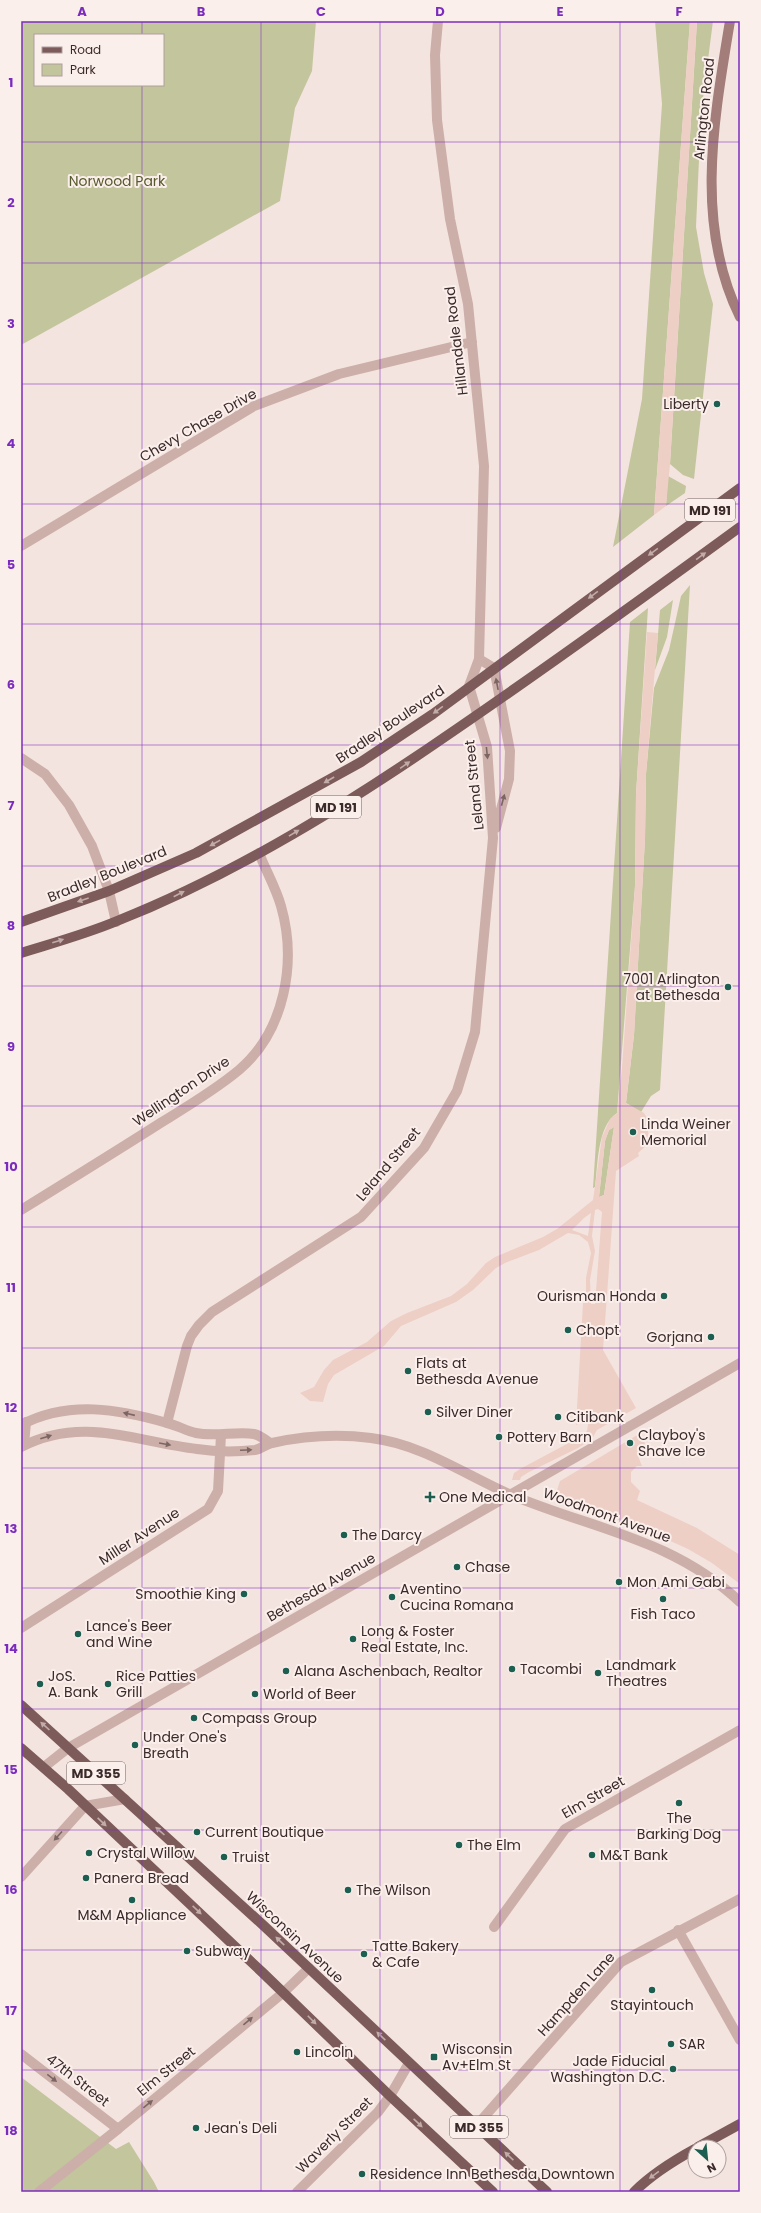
<svg xmlns="http://www.w3.org/2000/svg" width="761" height="2213" font-family="Poppins,sans-serif">
<style>
.green{fill:#c3c59d;fill-rule:evenodd}
.plaza{fill:#edcfc5;fill-rule:evenodd}
.lines{fill:none;stroke-linecap:round;stroke-linejoin:round}
.pedestrian{stroke:#cdafa9;stroke-width:10}
.minor{stroke:#cdafa9;stroke-width:10}
.tertiary{stroke:#cdafa9;stroke-width:10}
.secondary{stroke:#a27d7a;stroke-width:10}
.primary{stroke:#7d5b5a;stroke-width:10}
.oneway{fill:#c2acaa}
.oneway2{fill:#7c6663}
.grid{fill:none;stroke:#7b2cbf;stroke-width:1;stroke-opacity:0.55}
.poi-dot{fill:#1c5f50;stroke:#fbefec;stroke-width:1.5}
.labels{text-anchor:middle;dominant-baseline:central;stroke-width:4;stroke-linejoin:round;paint-order:stroke}
.shield{fill:#fbefec;stroke:#746564;stroke-width:1}
.shield-label{font-size:13px;font-weight:bold;fill:#3a2a29}
.street-label{font-size:14px;fill:#3a2a29;stroke:#fbefec}
.park-label{font-size:14px;fill:#575a2c;stroke:#fbefec}
.poi-label{font-size:14px;fill:#3a2a29;stroke:#fbefec;text-anchor:start}
.neatline{fill:none;stroke:#7b2cbf;stroke-width:1.5}
.grid-label{font-size:13px;text-anchor:middle;font-weight:bold;fill:#7b2cbf}
</style>
<rect width="100%" height="100%" fill="#f4e4df"/>
<path class="green" d="M21,21h295l-4,50 -17,37 -15,93 -259,144zM35,35h128v50h-128z
M655,21h35l-36,494 -41,32 29,-148 20,-295z
M697,21h16l-12,93 -5,113 8,46 9,31 -19,175 -11,-4 -13,-11z
M668,476l18,10 -1,7 -19,13z
M690,585l-30,505 -9,6 -10,16 -15,-9 8,-68 11,-196 1,-65 8,-86 15,-38 12,-54z
M673,600l-6,37 -12,33 5,-60z
M648,608l-12,186 -1,92 -18,227c-20,13 -19,52 -22,74l-2,1 37,-566z
M614,1127l-10,68 -5,2 6,-56 4,-11z
M21,2077l95,72 13,-7 25,40 5,10h-138z"/>
<path class="plaza" d="M690,21h7l-27,443 -4,42 -12,9z
M647,632l11,1 -12,141 -1,65 -11,196 -8,68 18,10 3,5 2,25 -11,10 1,3 -23,15 -13,179 33,58 -39,22 -5,9 -14,9 -49,24 -8,5 -1,3h-8l2,-7 6,-4 58,-31 9,-7 2,-13 -13,7 7,-122h3v-25l5,-25 -3,-11 -9,-7 -11,-2 -29,17 -34,13 -9,5 -23,22 -17,12 -55,24 -17,20 -50,29 -6,9 -5,18 -13,-1 -10,-8 14,-6 10,-17 9,-10 34,-18 24,-21 16,-8 44,-17 16,-12 19,-21 9,-6 48,-20 14,-8 36,-29 9,-63 8,-18 7,-6 5,-45 13,-182 1,-92zM614,1127l-10,68 -5,2 6,-56 4,-11zM598,1209l4,3 -7,92h-4l-1,-24 5,-29 -3,-15 3,-26zM591,1213l-3,23 -16,-6 12,-12z
M639,1434l10,16 -11,6 4,10h-5l-6,6v10l9,9 -3,9 60,28 43,27v29l-28,-21 -24,-14 -53,-24 -34,-11 1,-5 -34,-8 -10,-6 -1,-5 3,-9z"/>
<g class="lines">
<path class="pedestrian" d="M39,2192l79,-63"/>
<path class="minor" d="M21,546l233,-140 85,-32 133,-32
M479,659l15,9 16,83 -1,28 -13,49
M21,758l24,16 24,31 23,41 17,45 7,31
M21,1210c47,-29 94,-58 141,-88 26,-16 53,-32 77,-52 46,-39 58,-108 42,-164 -5,-18 -15,-35 -22,-53
M167,1423l20,-77 4,-10 8,-11 13,-13 149,-95 63,-69 33,-57 18,-59 18,-194 -6,-91 -18,-61 10,-27 5,-193 -16,-162 -18,-85 -13,-99 -2,-65 3,-34
M24,1445l2,-23
M21,1628l187,-119 10,-18 3,-56
M68,1748l672,-385
M21,1877l64,-71 40,-7
M494,1927l71,-98 175,-99
M678,1930l62,110
M21,2054l97,75 166,-137 25,-24
M477,2125l144,-163 119,-63
M297,2192l81,-80 12,-16 19,-33"/>
<path class="tertiary" d="M21,1425c47,-25 98,-16 146,-2 10,2 19,8 29,10 19,4 41,-2 58,1 5,1 12,6 16,9
M21,1447c62,-32 114,-5 176,2 19,3 39,3 58,1 6,-1 11,-6 17,-7 32,-7 67,-9 99,-5 50,6 93,36 138,56 82,35 163,44 231,108
M44,1767l24,-19"/>
<path class="secondary" d="M730,21c-16,98 -36,203 10,296"/>
<path class="primary" d="M21,922l88,-31 87,-38 165,-91 72,-48 307,-226
M21,953c32,-10 65,-19 96,-32 121,-48 234,-119 341,-193 95,-65 189,-133 282,-201
M21,1705l242,220 284,267
M21,1748l47,41 195,184 127,123 103,96
M698,2147l42,-23
M634,2192c18,-18 39,-31 61,-43"/>
</g>
<defs><path id="oneway-solid" d="M-6-.8H1V-3.2L6.5 0L1 3.2V.8H-6Z"/></defs>
<g class="oneway">
<use href="#oneway-solid" transform="translate(653 552) rotate(144)"/>
<use href="#oneway-solid" transform="translate(701 556) rotate(-36)"/>
<use href="#oneway-solid" transform="translate(593 595) rotate(144)"/>
<use href="#oneway-solid" transform="translate(438 710) rotate(144)"/>
<use href="#oneway-solid" transform="translate(405 765) rotate(-35)"/>
<use href="#oneway-solid" transform="translate(329 780) rotate(150)"/>
<use href="#oneway-solid" transform="translate(294 833) rotate(-31)"/>
<use href="#oneway-solid" transform="translate(215 843) rotate(151)"/>
<use href="#oneway-solid" transform="translate(179 894) rotate(-27)"/>
<use href="#oneway-solid" transform="translate(83 900) rotate(161)"/>
<use href="#oneway-solid" transform="translate(58 941) rotate(-17)"/>
<use href="#oneway-solid" transform="translate(45 1726) rotate(-138)"/>
<use href="#oneway-solid" transform="translate(102 1822) rotate(43)"/>
<use href="#oneway-solid" transform="translate(160 1831) rotate(-138)"/>
<use href="#oneway-solid" transform="translate(197 1910) rotate(43)"/>
<use href="#oneway-solid" transform="translate(280 1941) rotate(-136)"/>
<use href="#oneway-solid" transform="translate(312 2020) rotate(45)"/>
<use href="#oneway-solid" transform="translate(381 2036) rotate(-137)"/>
<use href="#oneway-solid" transform="translate(418 2123) rotate(43)"/>
<use href="#oneway-solid" transform="translate(509 2156) rotate(-137)"/>
<use href="#oneway-solid" transform="translate(654 2175) rotate(144)"/>
</g>
<g class="oneway2">
<use href="#oneway-solid" transform="translate(497 684) rotate(-101)"/>
<use href="#oneway-solid" transform="translate(487 753) rotate(84)"/>
<use href="#oneway-solid" transform="translate(503 800) rotate(-75)"/>
<use href="#oneway-solid" transform="translate(129 1414) rotate(-167)"/>
<use href="#oneway-solid" transform="translate(46 1437) rotate(-18)"/>
<use href="#oneway-solid" transform="translate(165 1444) rotate(10)"/>
<use href="#oneway-solid" transform="translate(246 1450) rotate(-3)"/>
<use href="#oneway-solid" transform="translate(58 1836) rotate(132)"/>
<use href="#oneway-solid" transform="translate(248 2021) rotate(-40)"/>
<use href="#oneway-solid" transform="translate(52 2078) rotate(38)"/>
<use href="#oneway-solid" transform="translate(148 2104) rotate(-39)"/>
</g>
<path class="grid" d="M142,21v14M261,21v2171M380,21v2171M500,21v2171M620,21v2171M142,85v2107M21,142h719M21,263h719M21,384h719M21,504h719M21,624h719M21,745h719M21,866h719M21,986h719M21,1106h719M21,1227h719M21,1348h719M21,1468h719M21,1588h719M21,1709h719M21,1830h719M21,1950h719M21,2070h719"/>
<g class="poi-dot">
<circle cx="717" cy="404" r="4"/>
<circle cx="728" cy="987" r="4"/>
<circle cx="633" cy="1132" r="4"/>
<circle cx="664" cy="1296" r="4"/>
<circle cx="568" cy="1330" r="4"/>
<circle cx="711" cy="1337" r="4"/>
<circle cx="408" cy="1371" r="4"/>
<circle cx="428" cy="1412" r="4"/>
<circle cx="558" cy="1417" r="4"/>
<circle cx="499" cy="1437" r="4"/>
<circle cx="630" cy="1443" r="4"/>
<path d="M428 1491h4v4h4v4h-4v4h-4v-4h-4v-4h4z"/>
<circle cx="344" cy="1535" r="4"/>
<circle cx="457" cy="1567" r="4"/>
<circle cx="619" cy="1582" r="4"/>
<circle cx="244" cy="1594" r="4"/>
<circle cx="392" cy="1597" r="4"/>
<circle cx="663" cy="1599" r="4"/>
<circle cx="78" cy="1634" r="4"/>
<circle cx="353" cy="1639" r="4"/>
<circle cx="512" cy="1669" r="4"/>
<circle cx="286" cy="1671" r="4"/>
<circle cx="598" cy="1673" r="4"/>
<circle cx="40" cy="1684" r="4"/>
<circle cx="108" cy="1684" r="4"/>
<circle cx="255" cy="1694" r="4"/>
<circle cx="194" cy="1718" r="4"/>
<circle cx="135" cy="1745" r="4"/>
<circle cx="679" cy="1803" r="4"/>
<circle cx="197" cy="1832" r="4"/>
<circle cx="459" cy="1845" r="4"/>
<circle cx="89" cy="1853" r="4"/>
<circle cx="592" cy="1855" r="4"/>
<circle cx="224" cy="1857" r="4"/>
<circle cx="86" cy="1878" r="4"/>
<circle cx="348" cy="1890" r="4"/>
<circle cx="132" cy="1900" r="4"/>
<circle cx="187" cy="1951" r="4"/>
<circle cx="364" cy="1954" r="4"/>
<circle cx="652" cy="1990" r="4"/>
<circle cx="671" cy="2044" r="4"/>
<circle cx="297" cy="2052" r="4"/>
<rect x="430" y="2053" width="8" height="8" rx="2"/>
<circle cx="673" cy="2069" r="4"/>
<circle cx="196" cy="2128" r="4"/>
<circle cx="362" cy="2174" r="4"/>
</g>
<g class="labels">
<g class="shield">
<rect x="685" y="499" width="50" height="22" rx="3"/>
<rect x="311" y="796" width="50" height="22" rx="3"/>
<rect x="67" y="1762" width="58" height="22" rx="3"/>
<rect x="450" y="2116" width="58" height="22" rx="3"/>
</g>
<g class="shield-label">
<text x="710" y="510">MD 191</text>
<text x="336" y="807">MD 191</text>
<text x="96" y="1773">MD 355</text>
<text x="479" y="2127">MD 355</text>
</g>
<g class="street-label">
<text transform="translate(704 109) rotate(-84)">Arlington Road</text>
<text transform="translate(456 341) rotate(-97)">Hillandale Road</text>
<text transform="translate(198 425) rotate(-30)">Chevy Chase Drive</text>
<text transform="translate(390 724) rotate(-34)">Bradley Boulevard</text>
<text transform="translate(474 785) rotate(-96)">Leland Street</text>
<text transform="translate(107 874) rotate(-22)">Bradley Boulevard</text>
<text transform="translate(181 1091) rotate(-34)">Wellington Drive</text>
<text transform="translate(388 1164) rotate(-50)">Leland Street</text>
<text transform="translate(607 1515) rotate(20)">Woodmont Avenue</text>
<text transform="translate(139 1536) rotate(-33)">Miller Avenue</text>
<text transform="translate(321 1587) rotate(-30)">Bethesda Avenue</text>
<text transform="translate(593 1797) rotate(-30)">Elm Street</text>
<text transform="translate(295 1937) rotate(43)">Wisconsin Avenue</text>
<text transform="translate(576 1994) rotate(-48)">Hampden Lane</text>
<text transform="translate(166 2071) rotate(-39)">Elm Street</text>
<text transform="translate(78 2080) rotate(38)">47th Street</text>
<text transform="translate(334 2135) rotate(-45)">Waverly Street</text>
</g>
<g class="park-label">
<text x="117" y="181">Norwood Park</text>
</g>
<g class="poi-label">
<text x="709" y="404" text-anchor="end">Liberty</text>
<text x="720" y="979" text-anchor="end">7001 Arlington<tspan x="720" dy="16">at Bethesda</tspan></text>
<text x="641" y="1124">Linda Weiner<tspan x="641" dy="16">Memorial</tspan></text>
<text x="656" y="1296" text-anchor="end">Ourisman Honda</text>
<text x="576" y="1330">Chopt</text>
<text x="703" y="1337" text-anchor="end">Gorjana</text>
<text x="416" y="1363">Flats at<tspan x="416" dy="16">Bethesda Avenue</tspan></text>
<text x="436" y="1412">Silver Diner</text>
<text x="566" y="1417">Citibank</text>
<text x="638" y="1435">Clayboy's<tspan x="638" dy="16">Shave Ice</tspan></text>
<text x="507" y="1437">Pottery Barn</text>
<text x="439" y="1497">One Medical</text>
<text x="352" y="1535">The Darcy</text>
<text x="465" y="1567">Chase</text>
<text x="627" y="1582">Mon Ami Gabi</text>
<text x="400" y="1589">Aventino<tspan x="400" dy="16">Cucina Romana</tspan></text>
<text x="236" y="1594" text-anchor="end">Smoothie King</text>
<text x="663" y="1614" text-anchor="middle">Fish Taco</text>
<text x="86" y="1626">Lance's Beer<tspan x="86" dy="16">and Wine</tspan></text>
<text x="361" y="1631">Long &amp; Foster<tspan x="361" dy="16">Real Estate, Inc.</tspan></text>
<text x="606" y="1665">Landmark<tspan x="606" dy="16">Theatres</tspan></text>
<text x="520" y="1669">Tacombi</text>
<text x="294" y="1671">Alana Aschenbach, Realtor</text>
<text x="48" y="1676">JoS.<tspan x="48" dy="16">A. Bank</tspan></text>
<text x="116" y="1676">Rice Patties<tspan x="116" dy="16">Grill</tspan></text>
<text x="263" y="1694">World of Beer</text>
<text x="202" y="1718">Compass Group</text>
<text x="143" y="1737">Under One's<tspan x="143" dy="16">Breath</tspan></text>
<text x="679" y="1818" text-anchor="middle">The<tspan x="679" dy="16">Barking Dog</tspan></text>
<text x="205" y="1832">Current Boutique</text>
<text x="467" y="1845">The Elm</text>
<text x="97" y="1853">Crystal Willow</text>
<text x="600" y="1855">M&amp;T Bank</text>
<text x="232" y="1857">Truist</text>
<text x="94" y="1878">Panera Bread</text>
<text x="356" y="1890">The Wilson</text>
<text x="132" y="1915" text-anchor="middle">M&amp;M Appliance</text>
<text x="372" y="1946">Tatte Bakery<tspan x="372" dy="16">&amp; Cafe</tspan></text>
<text x="195" y="1951">Subway</text>
<text x="652" y="2005" text-anchor="middle">Stayintouch</text>
<text x="679" y="2044">SAR</text>
<text x="442" y="2049">Wisconsin<tspan x="442" dy="16">Av+Elm St</tspan></text>
<text x="305" y="2052">Lincoln</text>
<text x="665" y="2061" text-anchor="end">Jade Fiducial<tspan x="665" dy="16">Washington D.C.</tspan></text>
<text x="204" y="2128">Jean's Deli</text>
<text x="370" y="2174">Residence Inn Bethesda Downtown</text>
</g>
</g>
<rect width="761" height="2213" fill="none" stroke="#fbefec" stroke-width="44"/>
<rect x="34" y="34" width="130" height="52" fill="#fbefec" stroke="#aea09e"/>
<rect x="42" y="47" width="20" height="6" fill="#7d5b5a" stroke="#aea09e"/>
<text x="70" y="54" font-size="12" fill="#3a2a29">Road</text>
<rect x="42" y="64" width="20" height="12" fill="#c3c59d" stroke="#aea09e"/>
<text x="70" y="74" font-size="12" fill="#3a2a29">Park</text>
<g transform="translate(707 2159) rotate(153)"><circle r="19" fill="#fbefec" stroke="#aea09e"/>
<path d="M0-3L7 15L0 10L-7 15Z" fill="#1c5f50"/>
<text y="-6" font-size="11" font-weight="bold" text-anchor="middle" fill="#3a2a29">N</text>
</g>
<rect x="22" y="22" width="717" height="2169" class="neatline"/>
<g class="grid-label">
<text x="82" y="16">A</text>
<text x="201" y="16">B</text>
<text x="321" y="16">C</text>
<text x="440" y="16">D</text>
<text x="560" y="16">E</text>
<text x="679" y="16">F</text>
<text x="11" y="87">1</text>
<text x="11" y="207">2</text>
<text x="11" y="328">3</text>
<text x="11" y="448">4</text>
<text x="11" y="569">5</text>
<text x="11" y="689">6</text>
<text x="11" y="810">7</text>
<text x="11" y="930">8</text>
<text x="11" y="1051">9</text>
<text x="11" y="1171">10</text>
<text x="11" y="1292">11</text>
<text x="11" y="1412">12</text>
<text x="11" y="1533">13</text>
<text x="11" y="1653">14</text>
<text x="11" y="1774">15</text>
<text x="11" y="1894">16</text>
<text x="11" y="2015">17</text>
<text x="11" y="2135">18</text>
</g>
</svg>
